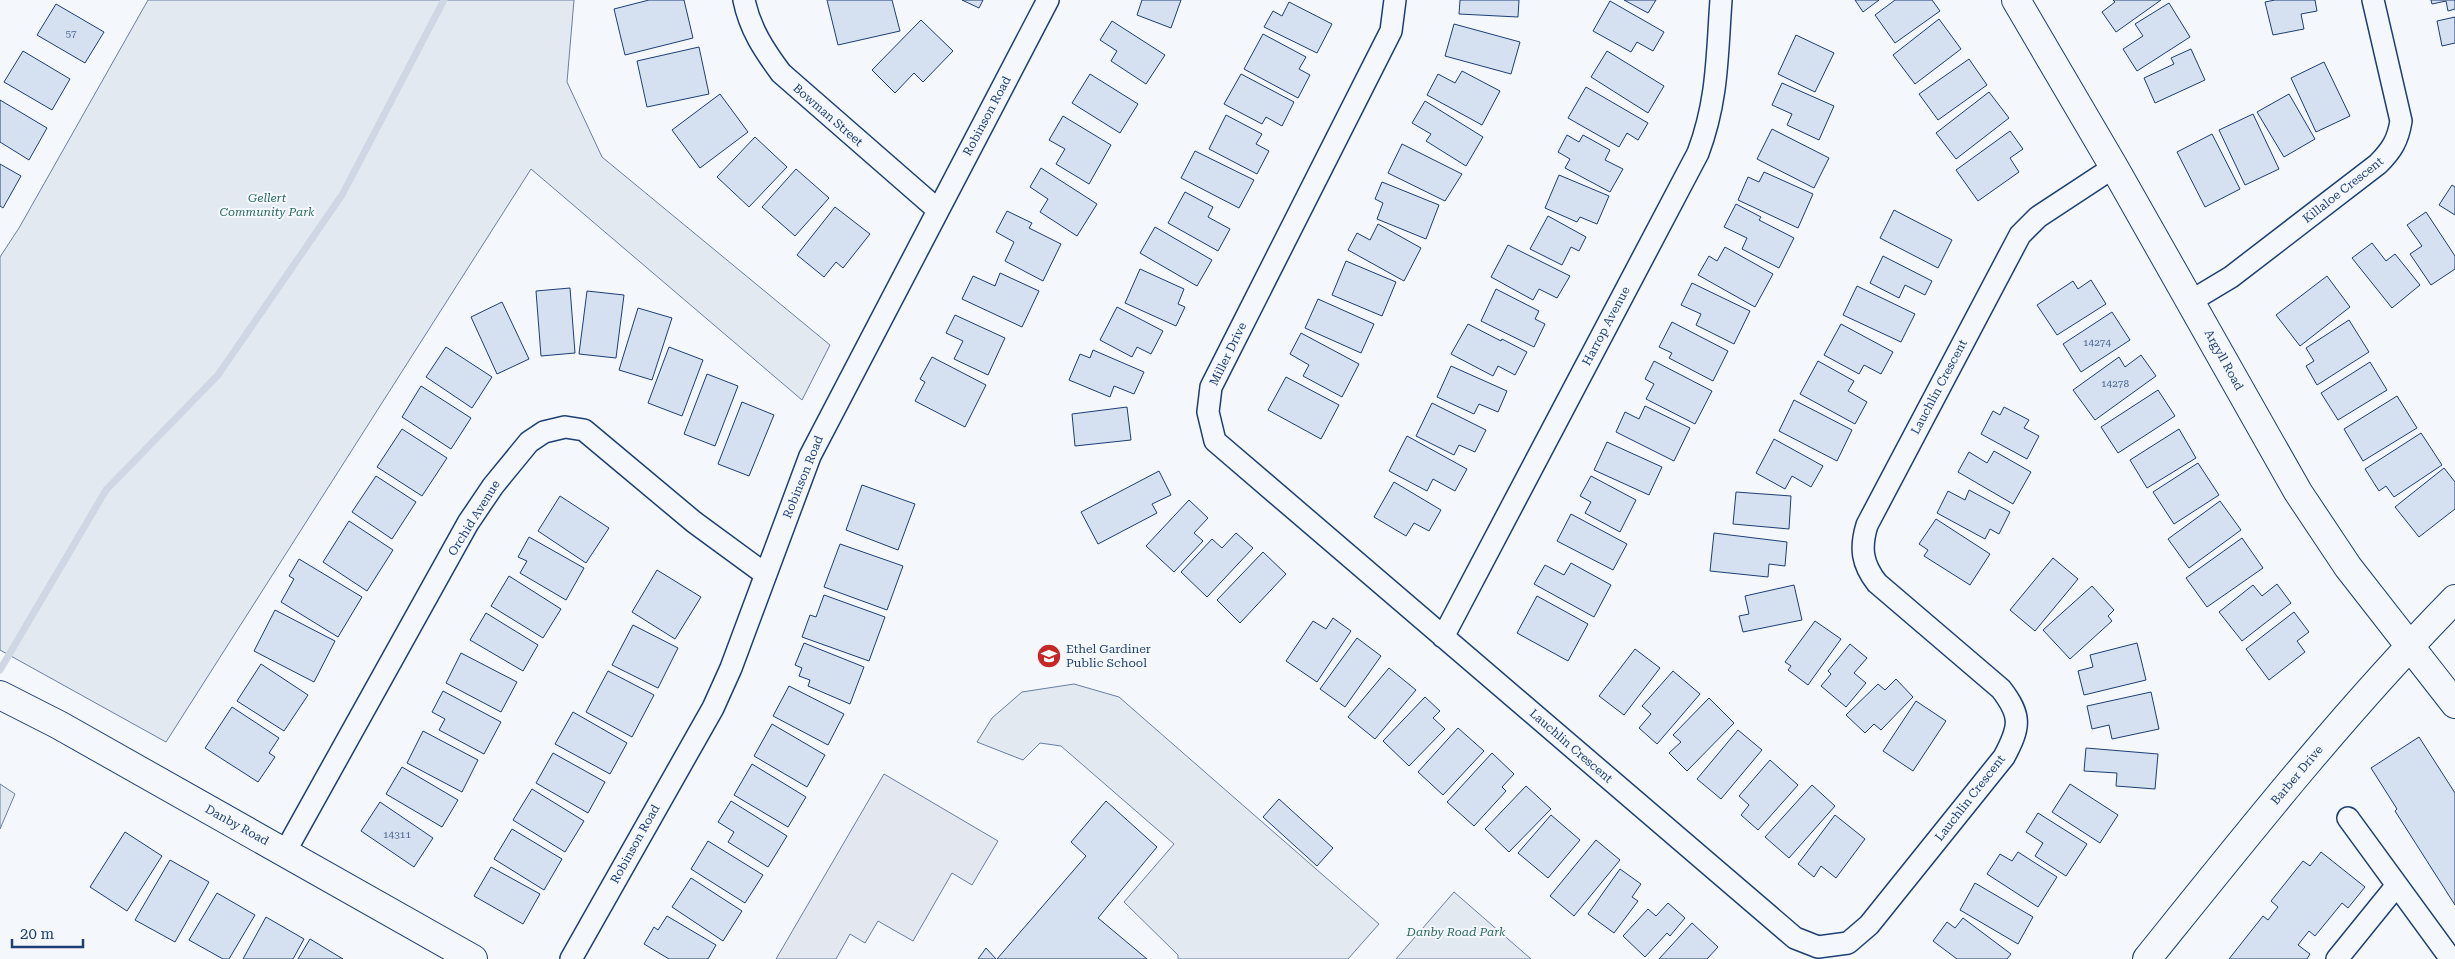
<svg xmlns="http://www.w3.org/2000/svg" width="2455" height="959" font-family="'Roboto Serif',serif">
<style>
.green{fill:#e3e9f0;stroke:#687fa3}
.parking{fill:#e3e8f0;stroke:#687fa3}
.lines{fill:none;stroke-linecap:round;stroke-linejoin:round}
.stream{stroke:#cfd7e4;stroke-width:7}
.building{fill:#d5e0f0;stroke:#1d3f73}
.minor-casing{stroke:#1d3f73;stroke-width:24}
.tertiary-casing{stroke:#1d3f73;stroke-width:30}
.minor{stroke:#f4f7fb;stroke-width:21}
.tertiary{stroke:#f4f7fb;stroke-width:28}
.labels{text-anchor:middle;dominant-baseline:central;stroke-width:4;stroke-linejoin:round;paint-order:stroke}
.number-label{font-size:10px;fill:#4b6792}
.street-label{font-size:12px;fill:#1d3f73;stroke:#f4f7fb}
.park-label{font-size:12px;font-style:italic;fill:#2c6c60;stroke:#f4f7fb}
.poi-label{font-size:12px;fill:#1d3f73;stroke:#f4f7fb;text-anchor:start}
</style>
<rect width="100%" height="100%" fill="#f4f7fb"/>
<path class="green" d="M148,0h426l-7,82 35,75 228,188 -28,55 -271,-231 -365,573 -166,-92v-393l19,-29z
M1074,684l45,13 260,227 -31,35h-170v-4l-54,-53 50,-58 -113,-98 -21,-3 -17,17 -46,-18 15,-24 30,-26z
M0,784l15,10 -15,35z
M1454,892l77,67h-135z"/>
<path class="parking" d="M884,774l114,67 -26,44 -20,-12 -39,68 -35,-20 -13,22 -15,-9 -14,25h-60z"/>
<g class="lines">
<path class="stream" d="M0,670l106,-180 112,-115 124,-180 102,-195"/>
</g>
<path class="building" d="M649,0h35l9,38 -68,17 -11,-46z
M827,0h65l8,31 -62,14z
M962,0h21l-4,8z
M1142,0h39l-10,28 -34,-13z
M1460,0h59l-1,17 -59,-3z
M1624,0h32l-8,13z
M1855,0h24l-16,12z
M1895,0h37l8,11 -45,32 -20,-28z
M2113,0h48l-45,32 -14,-20 13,-10z
M2275,0h40l2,11 -16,3 3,15 -31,6 -8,-33z
M2431,0h24v9l-7,2 -2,-10 -14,3z
M1610,1l54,31 -11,19 -16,-9 -6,10 -38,-21z
M1289,2l43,22 -15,29 -53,-26 9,-16 9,5z
M2169,3l21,34 -53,34 -14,-22 20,-13 -8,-12z
M56,4l48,28 -19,31 -48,-28z
M2455,17v26l-13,3 -5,-25z
M1939,19l22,30 -46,35 -22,-29z
M921,20l32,31 -30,31 -9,-9 -19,20 -23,-23z
M1112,21l53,34 -19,29 -35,-23 6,-10 -17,-11z
M1454,24l66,18 -9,32 -66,-18z
M1263,34l43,23 -7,12 11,6 -12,23 -54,-29z
M1796,35l38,18 -19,39 -37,-18z
M699,47l10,47 -62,13 -10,-46z
M2191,49l14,31 -50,23 -11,-25 30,-14 -3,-6z
M23,51l47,28 -18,31 -48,-28z
M1607,51l57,35 -16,27 -57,-36z
M1969,59l18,26 -49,35 -19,-26z
M2324,62l26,54 -34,16 -25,-54z
M1462,71l38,20 -18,34 -55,-30 11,-21 17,9z
M1090,74l48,30 -18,29 -48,-30z
M1241,74l53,28 -12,24 -16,-9 -4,7 -38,-20z
M1782,83l52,23 -15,34 -32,-15 5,-11 -20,-9z
M1586,87l62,36 -10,17 -11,-7 -8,14 -51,-29z
M1989,92l20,26 -53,41 -20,-26z
M720,94l28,38 -48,36 -28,-38z
M2289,94l26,45 -31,18 -27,-45z
M0,100l47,28 -18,32 -29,-18z
M1425,101l58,36 -17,29 -40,-25 5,-7 -19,-11z
M2253,114l26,55 -34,16 -26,-55z
M1226,115l36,19 -6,10 13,7 -12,23 -48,-25z
M1063,116l48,29 -22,39 -33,-20 9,-15 -16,-9z
M1772,129l57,29 -15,30 -57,-29z
M2010,131l13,18 -13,9 9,14 -41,29 -22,-31z
M2212,134l28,55 -35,18 -28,-55z
M1567,135l12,7 4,-7 27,15 -5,10 18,9 -13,23 -45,-24 5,-9 -12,-7z
M755,137l32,30 -38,40 -32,-30z
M1402,144l60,30 -17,27 -57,-28z
M1195,151l59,29 -15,28 -58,-30z
M0,164l21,12 -18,32 -3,-2z
M1041,168l56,36 -20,32 -37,-24 8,-13 -18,-12z
M796,169l33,29 -34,38 -33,-29z
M1764,172l49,22 -15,34 -60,-28 10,-23 11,5z
M1559,175l50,21 -12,28 -17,-7 -3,5 -32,-14z
M1382,182l57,23 -13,34 -49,-20 6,-16 -8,-4z
M2452,185l3,2v28l-16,-10z
M1185,192l28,15 -5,10 22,12 -12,22 -50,-28z
M1736,204l25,13 -2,3 35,18 -15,30 -37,-19 5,-11 -23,-11z
M835,207l35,27 -27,34 -7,-6 -12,15 -27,-22z
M1894,210l58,30 -14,28 -58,-30z
M1007,211l25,12 -3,5 32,16 -18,37 -38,-20 9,-19 -18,-10z
M2426,212l29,44v13l-24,16 -21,-31 12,-8 -15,-21z
M1548,216l38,21 -7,14 -8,-4 -9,18 -32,-16z
M1378,224l43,24 -17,33 -56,-31 9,-17 13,7z
M1155,227l57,33 -15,26 -57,-33z
M2372,243l14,18 9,-7 25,31 -28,23 -40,-50z
M1508,245l62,31 -13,22 -18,-9 -6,11 -42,-23z
M1725,247l48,27 -18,33 -57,-32 11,-19 8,5z
M1883,256l49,25 -7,14 -20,-10 -6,13 -29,-15z
M1346,261l50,21 -14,34 -50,-21z
M1140,269l44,20 -6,15 7,3 -9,19 -51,-23z
M1000,273l39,18 -17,36 -60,-28 11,-23 22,10z
M2327,276l23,31 -50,39 -24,-31z
M2091,280l15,24 -49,31 -20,-30 36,-24 5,8z
M1692,283l58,28 -16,33 -38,-19 5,-11 -20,-9z
M1857,286l58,28 -14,28 -58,-27z
M570,288l5,65 -34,3 -5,-65z
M1496,289l43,22 -4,8 10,5 -11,23 -53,-26z
M587,291l37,4 -8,63 -37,-4z
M1318,299l56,25 -13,29 -56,-25z
M502,302l27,57 -32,15 -26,-57z
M1117,307l46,24 -12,23 -14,-7 -5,10 -32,-17z
M638,308l34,10 -20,62 -33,-10z
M2112,312l18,28 -49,32 -18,-28z
M955,315l50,23 -17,37 -34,-16 9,-18 -17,-8z
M2349,320l20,32 -52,33 -11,-19 8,-5 -8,-13z
M1672,322l56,29 -15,30 -44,-23 3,-5 -13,-6z
M1468,324l33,17 1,-2 25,13 -12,23 -17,-9 -5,10 -42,-22z
M1841,324l52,28 -12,22 -17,-9 -5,9 -35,-19z
M1301,333l58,31 -17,33 -39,-21 6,-11 -19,-11z
M446,347l46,30 -20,31 -46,-31z
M669,347l34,13 -21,56 -34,-13z
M1093,350l51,22 -10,22 -20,-8 -4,11 -41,-17 11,-26 10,4z
M2141,355l15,21 -61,44 -22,-30 46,-33 6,10z
M932,357l54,28 -21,42 -50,-26 10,-19 -5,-3z
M1654,361l58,30 -17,33 -49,-25 8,-15 -9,-5z
M1818,361l36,20 -6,10 19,11 -12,22 -55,-30z
M2370,362l17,28 -49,30 -17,-27z
M1451,366l56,25 -9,21 -19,-8 -5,10 -37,-17z
M707,374l31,12 -23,60 -31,-12z
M1286,377l53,28 -18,34 -53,-29z
M421,386l50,32 -20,31 -49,-32z
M2158,390l17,26 -57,37 -17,-26z
M2397,396l20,32 -54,33 -19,-32z
M1794,400l58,30 -15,31 -58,-30z
M742,402l32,13 -25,61 -31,-12z
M1432,403l54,27 -11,22 -16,-7 -5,10 -38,-19z
M1645,406l45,22 -16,33 -58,-29 9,-20 14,7z
M1127,407l4,33 -56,6 -3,-32z
M2004,407l25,13 -5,8 15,8 -12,23 -46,-25 12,-23 7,4z
M402,429l45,29 -25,38 -45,-29z
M2179,429l17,29 -49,30 -17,-28z
M2421,433l21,32 -48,32 -8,-11 -7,5 -14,-22z
M1407,436l60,33 -12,22 -22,-12 -6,12 -38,-20z
M1774,439l49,27 -12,21 -19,-11 -7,13 -29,-16z
M1607,442l55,25 -13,28 -55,-25z
M1994,451l37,21 -18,32 -55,-32 11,-20 18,11z
M2198,463l21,32 -45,29 -21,-32z
M2444,468l11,14v27l-36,28 -24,-30z
M1159,471l12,24 -19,9 5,9 -59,31 -17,-32z
M376,476l40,26 -24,37 -40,-27z
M1591,476l45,24 -16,32 -35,-19 6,-11 -11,-6z
M1394,482l47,28 -12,21 -15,-8 -8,13 -32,-19z
M862,485l53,19 -17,46 -52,-20z
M1969,490l41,22 -11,22 -9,-5 -5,10 -48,-26 11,-22 17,9z
M1736,492l55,4 -2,33 -56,-5z
M560,496l49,32 -23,35 -48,-32z
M1189,500l19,18 -14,15 9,8 -29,31 -28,-26z
M2220,501l21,29 -52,38 -21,-29z
M1571,514l56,30 -14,26 -56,-29z
M1936,519l54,35 -20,31 -46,-29 4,-6 -9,-6z
M349,521l44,29 -26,41 -44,-29z
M1236,533l17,15 -46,49 -26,-25 31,-33 10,9z
M1714,533l73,9 -2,24 -16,-2 -1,13 -58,-6z
M529,537l55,31 -18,32 -46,-27 7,-12 -9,-4z
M2242,538l21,30 -56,39 -21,-29z
M840,544l63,22 -16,44 -63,-23z
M1263,552l23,22 -46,49 -23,-23z
M2053,558l25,21 -43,52 -25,-21z
M299,559l63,38 -24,40 -57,-35 13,-23 -5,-3z
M1571,563l40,22 -17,32 -60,-33 11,-19 19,10z
M657,570l44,27 -26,42 -43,-27z
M509,576l52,33 -18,29 -52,-32z
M2277,584l14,19 -49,38 -23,-29 34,-27 9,11z
M1794,585l8,35 -59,12 -4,-16 10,-2 -4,-18z
M2092,586l22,24 -6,6 4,5 -42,38 -27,-29z
M824,595l61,22 -16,44 -67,-24 8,-22 6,2z
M1537,596l51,28 -20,37 -51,-28z
M275,610l60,31 -21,41 -60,-31z
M2294,612l15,20 -12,9 8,11 -36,28 -23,-31z
M486,613l52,32 -15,26 -53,-31z
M1333,618l18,13 -34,51 -31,-21 27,-40 13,8z
M1815,621l26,18 -33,46 -20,-15 3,-4 -6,-4z
M633,625l45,23 -20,40 -46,-23z
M1357,638l24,18 -36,51 -25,-18z
M804,643l60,24 -14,37 -42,-18 2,-6 -11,-4 3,-8 -7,-3z
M2137,643l9,37 -62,15 -6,-24 15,-4 -3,-12z
M1850,644l17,14 -13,15 12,10 -20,24 -25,-21 10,-12 -3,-3z
M1635,649l25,19 -36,47 -25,-19z
M461,653l56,29 -16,30 -55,-29z
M261,664l47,31 -24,36 -47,-30z
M1389,668l27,22 -41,49 -27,-22z
M608,671l46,24 -22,42 -46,-25z
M1673,671l27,23 -43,50 -18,-16 12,-14 -9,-8z
M1896,679l17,18 -32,33 -7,-6 -9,9 -19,-18 32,-31 7,6z
M789,686l55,28 -16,31 -55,-29z
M443,691l58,31 -17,32 -45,-24 6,-11 -13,-7z
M2151,692l8,37 -47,10 -3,-14 -17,4 -5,-23z
M1425,697l15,14 -7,7 12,11 -36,37 -26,-25z
M1709,698l25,25 -47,48 -18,-18 12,-11 -8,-7z
M1916,701l30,20 -33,50 -30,-20z
M232,707l47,31 -10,15 6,4 -17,25 -53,-34z
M573,712l54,31 -17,31 -55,-30z
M772,724l53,31 -18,32 -53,-31z
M1458,728l26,23 -41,44 -25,-23z
M1738,730l24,20 -41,49 -24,-20z
M423,731l55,29 -16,32 -55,-29z
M2419,737l36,56v112l-60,-94 2,-2 -26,-41z
M2086,748l72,6 -3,35 -39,-3 1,-13 -33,-2z
M553,753l52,29 -17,31 -52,-30z
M1492,753l22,21 -12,13 4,4 -32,35 -27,-24z
M1770,760l28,25 -40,45 -17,-15 8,-10 -10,-9z
M752,764l54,33 -18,30 -54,-32z
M402,767l56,33 -16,27 -56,-33z
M2070,784l48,31 -18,28 -48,-31z
M1812,785l23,21 -46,52 -24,-21z
M1526,786l25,23 -42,43 -24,-23z
M532,789l52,32 -19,31 -52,-32z
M1279,799l54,49 -16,18 -54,-49z
M731,801l56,35 -19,31 -40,-25 6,-10 -16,-10z
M1106,801l51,46 -59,71 49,41h-150l89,-103 -15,-14z
M380,802l53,36 -19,29 -53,-36z
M2038,813l49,31 -21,32 -31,-20 8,-13 -17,-11z
M1551,815l29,25 -32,38 -30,-25z
M1835,815l30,24 -29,39 -15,-12 -7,11 -16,-13z
M512,829l50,30 -18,31 -50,-31z
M125,832l37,24 -35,55 -37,-24z
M1596,840l24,20 -46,56 -24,-20z
M708,841l55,34 -18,28 -54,-34z
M2018,852l39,25 -19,30 -51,-33 13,-20 12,7z
M2321,852l44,35 -17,21 -6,-5 -27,33 -6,-5 -11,14 12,9 -3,5h-78l34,-43 5,4 10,-13 -7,-6 32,-40 7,5z
M170,860l39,22 -34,60 -40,-22z
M491,867l49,27 -17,30 -49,-28z
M1620,869l21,15 -9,13 6,4 -24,32 -26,-19z
M691,878l51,33 -19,30 -51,-34z
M1975,883l58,34 -15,27 -58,-34z
M217,893l38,22 -26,44h-6l-34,-19z
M1668,903l17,15 -15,18 -3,-3 -22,24 -22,-21 25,-27 8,7z
M667,916l49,29 -8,14h-39l-25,-15 10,-17 4,3z
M266,917l38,22 -11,20h-50z
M1963,918l48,36 -4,5h-50l-24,-18 14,-19 8,6z
M1692,923l26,24 -11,12h-48z
M310,939l33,20h-45z
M986,948l10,11h-18z"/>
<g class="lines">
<g class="minor-casing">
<path id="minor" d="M744,0c6,29 20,50 37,73l157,137
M1395,0l-4,31 -180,356 -3,25 7,29 580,497 23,9 30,-4 21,-18 135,-168c16,-30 18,-41 -3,-68l-124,-106c-15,-19 -17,-35 -10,-58l153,-290 18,-18 76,-50
M2191,301l40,-24 147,-113c14,-14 20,-24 23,-43l-28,-121
M1443,637l255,-484c20,-53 19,-98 23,-153
M2348,818l103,141
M285,852l183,-329 25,-37 36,-44 15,-10 21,-5 19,3 110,92 71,52
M571,959l142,-251 18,-40 79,-212 238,-456
M2337,959l60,-74"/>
</g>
<g class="tertiary-casing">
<path id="tertiary" d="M2016,0l98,167 184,325 50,75 107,137
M0,695l59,30 414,234
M2147,959c99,-123 197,-247 308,-360"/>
</g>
<use href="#minor" class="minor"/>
<use href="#tertiary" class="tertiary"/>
</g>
<defs>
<g id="school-disc" transform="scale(1.25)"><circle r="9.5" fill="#c62828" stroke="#f4f7fb"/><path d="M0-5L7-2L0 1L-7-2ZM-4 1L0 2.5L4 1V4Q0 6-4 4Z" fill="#fff"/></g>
</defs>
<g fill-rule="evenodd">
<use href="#school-disc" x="1049" y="656"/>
</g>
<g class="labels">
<g class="number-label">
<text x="71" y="33">57</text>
<text x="2097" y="342">14274</text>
<text x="2115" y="383">14278</text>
<text x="397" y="834">14311</text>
</g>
<g class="street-label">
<text transform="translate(828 115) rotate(41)">Bowman Street</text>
<text transform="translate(987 116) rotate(-62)">Robinson Road</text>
<text transform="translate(2343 190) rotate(-38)">Killaloe Crescent</text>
<text transform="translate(1606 326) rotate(-62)">Harrop Avenue</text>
<text transform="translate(1228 354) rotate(-64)">Miller Drive</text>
<text transform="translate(2224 360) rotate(61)">Argyll Road</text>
<text transform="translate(1939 387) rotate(-62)">Lauchlin Crescent</text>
<text transform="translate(803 477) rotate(-68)">Robinson Road</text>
<text transform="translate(474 518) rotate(-58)">Orchid Avenue</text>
<text transform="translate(1571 746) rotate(41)">Lauchlin Crescent</text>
<text transform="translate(2297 775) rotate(-50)">Barber Drive</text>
<text transform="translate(1970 798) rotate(-52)">Lauchlin Crescent</text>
<text transform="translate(237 825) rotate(29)">Danby Road</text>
<text transform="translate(635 844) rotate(-61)">Robinson Road</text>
</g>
<g class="park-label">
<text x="267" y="198">Gellert<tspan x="267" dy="14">Community Park</tspan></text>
<text x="1456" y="932">Danby Road Park</text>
</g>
<g class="poi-label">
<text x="1066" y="649">Ethel Gardiner<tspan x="1066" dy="14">Public School</tspan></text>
</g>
</g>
<path d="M12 939v8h71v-8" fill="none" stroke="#1d3f73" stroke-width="2.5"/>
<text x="20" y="939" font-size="15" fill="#1d3f73" stroke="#f4f7fb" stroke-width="4" paint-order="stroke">20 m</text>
</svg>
